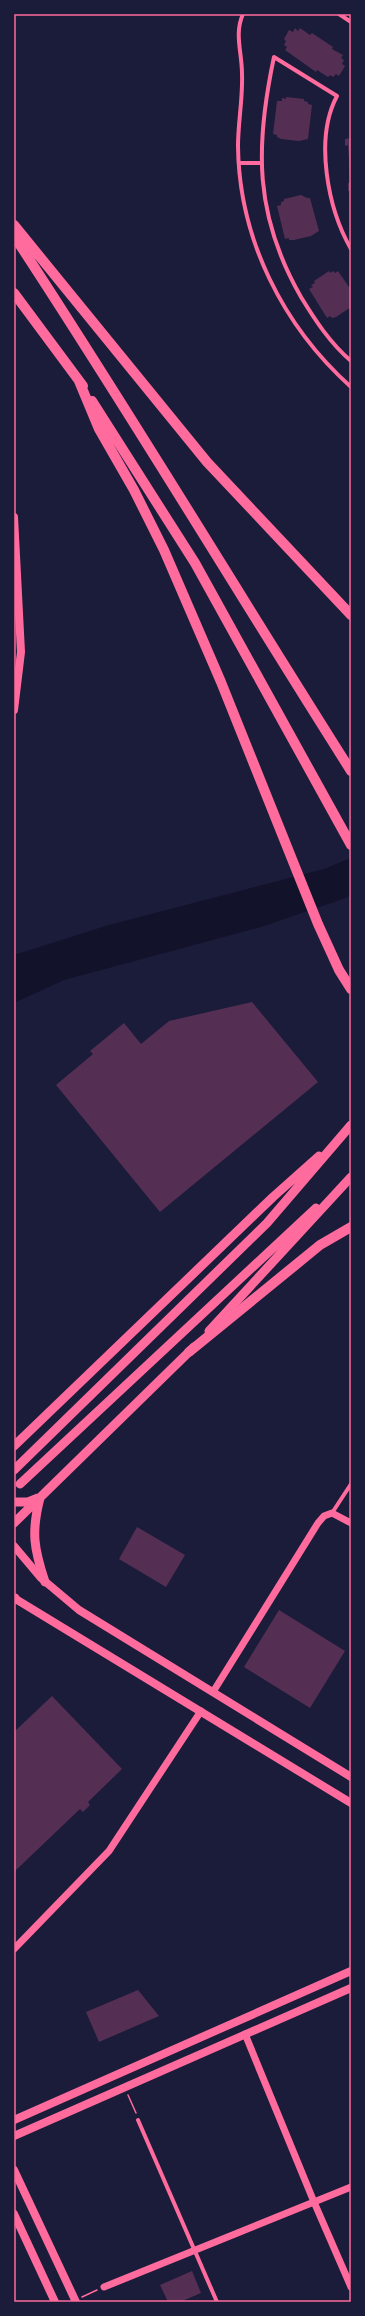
<svg xmlns="http://www.w3.org/2000/svg" width="365" height="2316" font-family="'Asap Condensed',sans-serif">
<style>
.water{fill:#12122b}
.building{fill:#542f53}
.lines{fill:none;stroke-linecap:round;stroke-linejoin:round}
.path{stroke:#ff6b9d;stroke-width:1.5}
.minor{stroke:#ff6b9d;stroke-width:4}
.tertiary{stroke:#ff6b9d;stroke-width:7}
.secondary{stroke:#ff6b9d;stroke-width:8}
.trunk{stroke:#ff6b9d;stroke-width:9}
.motorway{stroke:#ff6b9d;stroke-width:10}
.neatline{fill:none;stroke:#ff6b9d;stroke-width:1.5}
</style>
<rect width="100%" height="100%" fill="#1b1b3a"/>
<path class="water" d="M351,858v38l-90,31 -197,53 -50,23v-48l95,-30 215,-56z"/>
<path class="building" d="M295,28l3,3 2,-3 10,7 2,-2 21,14 -1,2 11,6 -2,3 3,2 -2,4 3,2 -6,10 -3,-2 -3,3 -3,-2 -2,2 -11,-7 -1,2 -31,-22 2,-3 -3,-2 2,-4 -2,-2 5,-9 4,2z
M286,97l18,2v2l4,1v2l4,1 -4,34 -9,2 -18,-2 -4,-2v-2l-4,-1 4,-33h5v-3l4,1z
M351,138v37h-1l-2,-30 -3,1v-7z
M348,183h3v8h-3z
M301,195l6,3h3l9,33 -8,5 -17,4h-5v-2l-4,1 -8,-33 4,-1v-3l3,-1v-2z
M329,271l1,2 3,-2 2,2 3,-2 13,19v17l-15,10 -4,1 -2,-2 -3,2 -18,-29 4,-2 -2,-2 4,-2 -1,-2z
M252,1002l66,80 -158,130 -104,-127 37,-31 -3,-3 34,-28 17,21 28,-23z
M137,1527l48,28 -19,32 -47,-28z
M279,1610l66,41 -35,57 -66,-41z
M52,1696l70,73 -34,33 2,3 -7,7 -3,-3 -66,63v-140z
M138,1990l21,26 -60,26 -13,-30z
M192,2271l9,22 -21,9h-12l-8,-17z"/>
<g class="lines">
<path class="path" d="M128,2095l8,18
M82,2297l15,-7"/>
<path class="minor" d="M243,14c-9,20 -1,38 -1,60 1,24 -4,48 -4,72 1,93 45,180 113,241
M339,14l12,8
M239,163h23
M351,249c-23,-40 -37,-110 -14,-153l-63,-39c-19,89 -20,158 27,240 14,23 29,46 50,64
M332,1513l19,-29
M138,2120l79,182"/>
<path class="tertiary" d="M213,1692l105,-169 6,-7 8,-3 19,10
M14,1949l95,-98 92,-140
M245,2034l69,168 37,85
M104,2287l247,-100"/>
<path class="secondary" d="M14,517l7,135 -7,58
M14,1546l27,32 38,32 272,167
M14,1598l337,205
M14,2120l337,-149
M14,2136l337,-148
M14,2170l62,132
M14,2214l41,88"/>
<path class="trunk" d="M209,1331l142,-154
M14,1446l259,-249 46,-41
M14,1470l253,-247 84,-98
M20,1484l296,-276
M40,1498c-9,34 -6,51 5,84
M14,1502h14l10,-4
M14,1523l180,-176
M14,1598h1"/>
<path class="motorway" d="M14,225l193,237 144,153
M14,236c116,176 224,357 337,535
M14,293l69,93
M79,381l20,48 35,61 30,60 57,132 97,242 21,46 12,19
M92,401l103,162 156,282
M189,1352l131,-107 31,-18"/>
</g>
<rect width="365" height="2316" fill="none" stroke="#1b1b3a" stroke-width="30"/>
<rect x="15" y="15" width="335" height="2286" class="neatline"/>
</svg>
